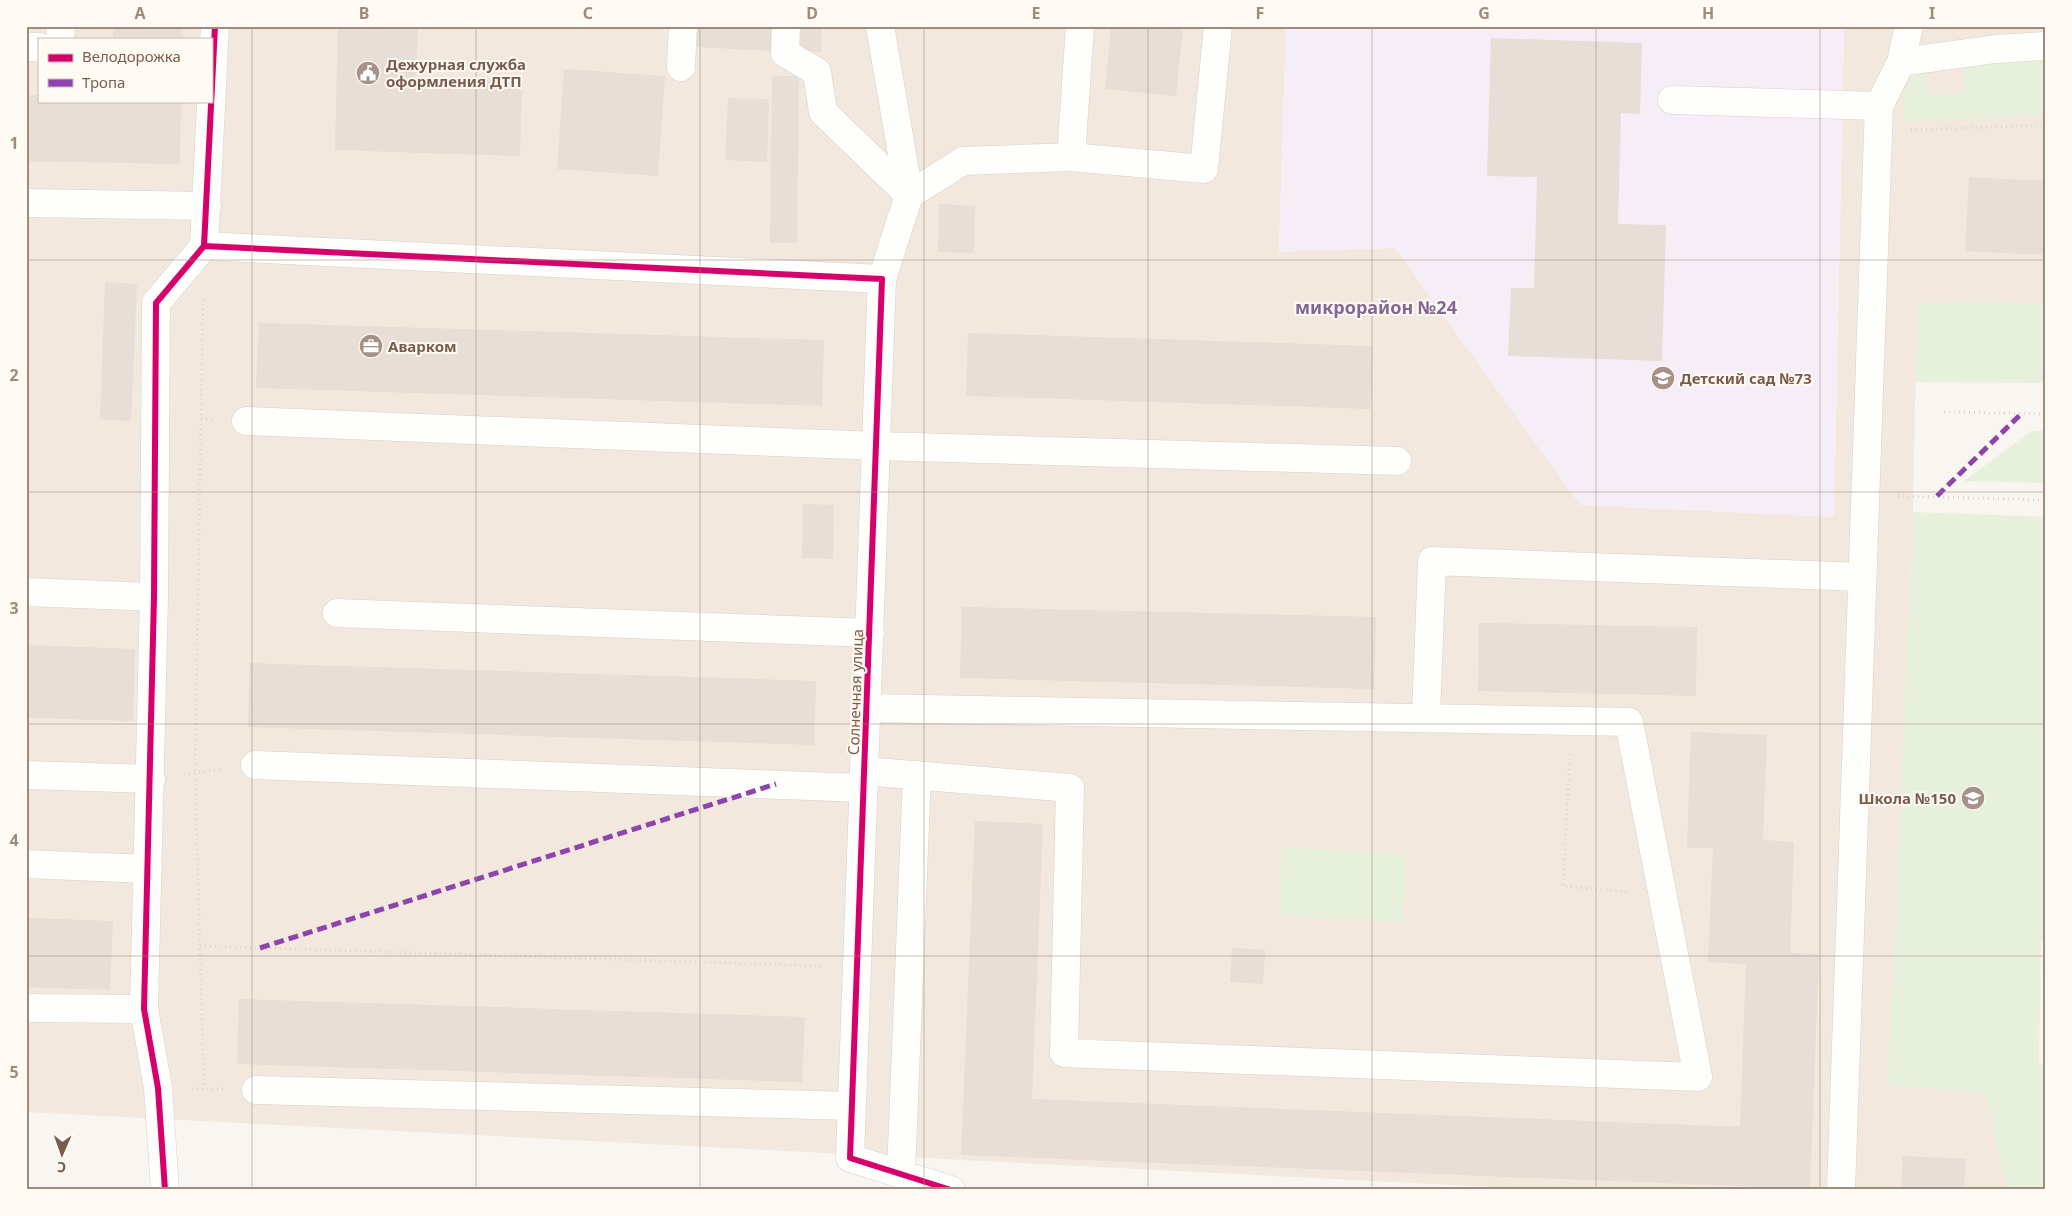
<svg xmlns="http://www.w3.org/2000/svg" width="2072" height="1216" font-family="'Noto Sans',sans-serif">
<style>
.residential{fill:#f2e8de;fill-rule:evenodd}
.education{fill:#f6eef6}
.green{fill:#e7f0db}
.building{fill:#e6ded7}
.lines{fill:none;stroke-linecap:round;stroke-linejoin:round}
.minor-casing{stroke:#d7d1cb;stroke-width:29}
.path{stroke:#dcd5d0;stroke-width:3;stroke-dasharray:1 4;stroke-linecap:butt}
.minor{stroke:#fefefd;stroke-width:28}
.quiet{stroke:#8e44ad;stroke-width:5;stroke-dasharray:10 5;stroke-linecap:butt}
.cycleway-casing{stroke:#fffaf3;stroke-width:9}
.cycleway{stroke:#d6006c;stroke-width:6}
.grid{fill:none;stroke:#9f8a7d;stroke-width:1;stroke-opacity:0.55}
.labels{text-anchor:middle;dominant-baseline:central;stroke-width:4;stroke-linejoin:round;paint-order:stroke}
.poi-label{font-size:15px;font-weight:bold;fill:#7a5c4d;stroke:#fffaf3;text-anchor:start}
.street-label{font-size:15px;fill:#7a5c4d;stroke:#fffaf3}
.quarter-label{font-size:18px;font-weight:bold;fill:#846695;stroke:#fffaf3}
.neatline{fill:none;stroke:#9f8a7d;stroke-width:2}
.grid-label{font-size:16px;text-anchor:middle;font-weight:bold;fill:#9f8a7d}
</style>
<rect width="100%" height="100%" fill="#f9f5f0"/>
<path class="residential" d="M26,26h1260l-7,225 116,-3 185,257 254,12 10,-491h202v278l-129,-3 -4,211 -25,572 97,10 22,96h-459l-1522,-78zM39,39h172v62h-172z"/>
<path class="education" d="M1286,26h558l-10,491 -254,-12 -185,-257 -116,4z"/>
<path class="green" d="M2046,59v56l-141,6c-1,-20 -4,-33 10,-49l12,-2 3,25 34,-2 -2,-28z
M1917,301l129,3v79l-131,-1z
M2031,431h15v52l-82,-2z
M1913,512l133,5v424h-5l-2,122 7,1v126h-39l-22,-96 -97,-10z
M1282,847l124,7 -3,68 -124,-6z"/>
<path class="building" d="M113,26h70l-1,13h-69z
M338,26h80l-2,52 106,3 -2,75 -185,-6z
M697,26h77l-1,25 -77,-4z
M799,26h23l-1,26 -22,-1z
M1111,26h72l-7,70 -71,-7z
M1491,38l151,5 -2,71 -19,-1 -3,111 48,1 -4,136 -154,-5 3,-68h23l3,-111 -50,-1z
M564,69l101,7 -7,100 -101,-7z
M772,76h27l-2,167h-27z
M26,95h13v6h142l-1,63 -154,-3z
M728,98l41,1 -2,63 -42,-2z
M1969,177l77,4v74l-81,-4z
M939,204l36,2 -1,47 -36,-1z
M105,282l32,2 -6,137 -31,-2z
M259,323l565,17 -2,66 -566,-18z
M968,333l405,13 -2,63 -405,-13z
M803,504l31,1 -1,54 -31,-1z
M962,607l414,10 -2,72 -414,-11z
M1479,623l218,4 -1,69 -218,-5z
M26,645l109,4 -2,72 -107,-3z
M250,663l566,18 -2,64 -566,-18z
M1691,732l76,3 -4,105 31,2 -4,111 29,1 -9,235 -849,-34 14,-334 68,3 -11,275 708,28 6,-163 -38,-2 5,-114h-26z
M26,918l87,3 -3,69 -84,-3z
M1232,948l33,2 -2,34 -33,-2z
M239,999l566,18 -3,65 -565,-18z
M1903,1156l63,3 -2,31h-63z"/>
<g class="lines">
<g class="minor-casing">
<path id="minor" d="M786,26l-1,27 32,19 6,40 86,83
M880,26l29,169
M60,39l1,-13
M26,47h13
M1901,62l95,-13 50,-3
M681,67l2,-41
M1672,100l207,6
M1071,157l9,-131
M26,203l181,3
M204,246l678,33
M246,421l631,25 520,15
M26,592l128,5
M337,613l533,20
M1426,717l6,-156 430,16
M255,765l609,23
M864,771l206,17 -6,265 634,24 -69,-355 -761,-14
M26,775l125,4
M26,864l122,5
M26,1008l118,1
M256,1090l596,16
M901,1174l16,-399
M165,1190l-7,-102 -14,-79 10,-412 2,-294 48,-57 11,-220
M951,1190l-101,-32 32,-879 27,-84 54,-34 108,-4 133,12 14,-143
M1841,1190l38,-1084 22,-44 8,-36"/>
</g>
<path class="path" d="M1911,130l135,-5
M203,299l-8,473 9,317
M1944,412l102,2
M201,419h12
M1898,496l148,4
M1570,754l-7,132 66,6
M184,774l38,-5
M200,946l624,20
M192,1089h31"/>
<use href="#minor" class="minor"/>
<path class="quiet" d="M1937,496l84,-82
M260,948l516,-164"/>
<g class="cycleway-casing">
<path id="cycleway" d="M204,246l678,33 -32,879 101,32
M165,1190l-7,-102 -14,-79 10,-412 2,-294 48,-57 11,-220"/>
</g>
<use href="#cycleway" class="cycleway"/>
</g>
<path class="grid" d="M252,26v1164M476,26v1164M700,26v1164M924,26v1164M1148,26v1164M1372,26v1164M1596,26v1164M1820,26v1164M26,260h2020M26,492h2020M26,724h2020M26,956h2020"/>
<defs>
<g id="civic-disc" transform="scale(1.25)"><circle r="9.5" fill="#a69286" stroke="#fffaf3"/><path d="M-.6-6.5H3V-4.5H.6V-3L4-1V1h2V6H-6V1h2V-1L-.6-3ZM-1.2 2.5V6h2.4V2.5Z" fill="#fff"/></g>
<g id="office-disc" transform="scale(1.25)"><circle r="9.5" fill="#a69286" stroke="#fffaf3"/><path d="M-6-3h4V-5.5h4V-3h4V5H-6ZM-1-4.5V-3h2v-1.5ZM-6 0V1H6V0Z" fill="#fff"/></g>
<g id="school-disc" transform="scale(1.25)"><circle r="9.5" fill="#a69286" stroke="#fffaf3"/><path d="M0-5L7-2L0 1L-7-2ZM-4 1L0 2.5L4 1V4Q0 6-4 4Z" fill="#fff"/></g>
</defs>
<g fill-rule="evenodd">
<use href="#civic-disc" x="368" y="73"/>
<use href="#office-disc" x="371" y="346"/>
<use href="#school-disc" x="1663" y="378"/>
<use href="#school-disc" x="1973" y="798"/>
</g>
<g class="labels">
<g class="poi-label">
<text x="386" y="64">Дежурная служба<tspan x="386" dy="17">оформления ДТП</tspan></text>
<text x="388" y="346">Аварком</text>
<text x="1680" y="378">Детский сад №73</text>
<text x="1956" y="798" text-anchor="end">Школа №150</text>
</g>
<g class="street-label">
<text transform="translate(855 692) rotate(-88)">Солнечная улица</text>
</g>
<g class="quarter-label">
<text x="1376" y="307">микрорайон №24</text>
</g>
</g>
<rect width="2072" height="1216" fill="none" stroke="#fffaf3" stroke-width="55"/>
<rect x="38" y="38" width="175" height="65" fill="#fffaf3" stroke="#cabbb1"/>
<rect x="48" y="54" width="25" height="8" fill="#d6006c" stroke="#cabbb1"/>
<text x="82" y="62" font-size="15" fill="#7a5c4d">Велодорожка</text>
<rect x="48" y="79" width="25" height="8" fill="#8e44ad" stroke="#cabbb1"/>
<text x="82" y="88" font-size="15" fill="#7a5c4d">Тропа</text>
<g transform="translate(62 1154) rotate(182)" stroke="#fffaf3" stroke-width="4" paint-order="stroke">
<path d="M0-4L9 19L0 12L-9 19Z" fill="#7a5c4d"/>
<text y="-8" font-size="14" font-weight="bold" text-anchor="middle" fill="#7a5c4d">С</text>
</g>
<rect x="28" y="28" width="2016" height="1160" class="neatline"/>
<g class="grid-label">
<text x="140" y="19">A</text>
<text x="364" y="19">B</text>
<text x="588" y="19">C</text>
<text x="812" y="19">D</text>
<text x="1036" y="19">E</text>
<text x="1260" y="19">F</text>
<text x="1484" y="19">G</text>
<text x="1708" y="19">H</text>
<text x="1932" y="19">I</text>
<text x="14" y="149">1</text>
<text x="14" y="381">2</text>
<text x="14" y="614">3</text>
<text x="14" y="846">4</text>
<text x="14" y="1078">5</text>
</g>
</svg>
